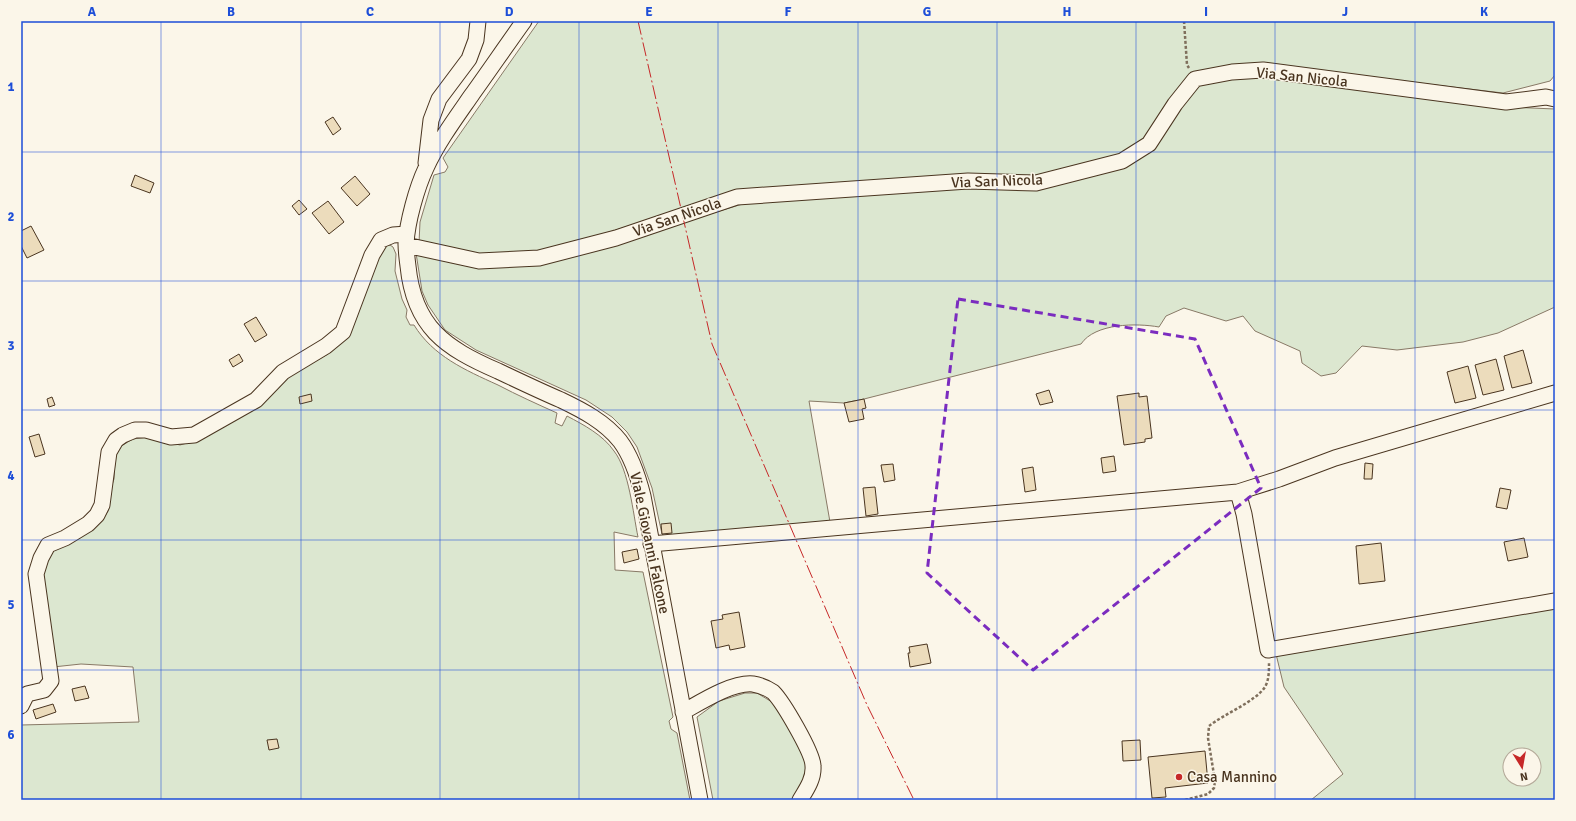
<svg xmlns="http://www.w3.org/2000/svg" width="1576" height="821" font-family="Signika,sans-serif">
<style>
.green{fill:#dce7d0;stroke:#887966;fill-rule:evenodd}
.building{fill:#ecdcbc;stroke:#4a3520}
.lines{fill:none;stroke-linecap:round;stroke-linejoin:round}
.minor-casing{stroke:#4a3520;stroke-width:17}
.path{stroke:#7f6f5c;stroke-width:2.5;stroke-dasharray:3 2;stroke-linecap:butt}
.minor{stroke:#fbf6e9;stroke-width:15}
.power{stroke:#c62828;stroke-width:1;stroke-dasharray:14 3 2 3;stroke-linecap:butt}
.marked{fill:none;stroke:#7b2cbf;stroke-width:3;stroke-dasharray:8 5;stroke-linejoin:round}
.grid{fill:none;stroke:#1d4ed8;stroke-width:1;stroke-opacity:0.55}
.poi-dot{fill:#c62828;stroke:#fbf6e9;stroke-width:1.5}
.labels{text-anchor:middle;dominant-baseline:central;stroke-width:3;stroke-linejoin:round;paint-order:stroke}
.street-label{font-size:15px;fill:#4a3520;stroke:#fbf6e9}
.poi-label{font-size:15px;fill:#4a3520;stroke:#fbf6e9;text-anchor:start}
.neatline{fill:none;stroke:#1d4ed8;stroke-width:1.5}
.grid-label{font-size:13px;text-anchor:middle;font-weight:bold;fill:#1d4ed8}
</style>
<rect width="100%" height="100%" fill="#fbf6e9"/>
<path class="green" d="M539,21h1016v54l-5,6 -47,12 -237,-28 -66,7 -55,68 -28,19 -79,20 -303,14 -196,61 -57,3 -63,-14 1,-21 14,-47 11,-3 3,-5 -5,-9z
M1243,75l265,32 47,2v198l-57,26 -35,9 -66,8 -35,-4 -26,27 -15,3 -19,-13 -2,-12 -45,-20 -12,-15 -17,5 -42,-13 -18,8 -7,11c-22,-4 -64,-4 -78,17l-217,55 -20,4 -35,-2 21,121 -163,16 -5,-4 -10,-46 -15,-41 -10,-15 -15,-15 -26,-17 -110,-50 -31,-20 -17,-25 -6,-14 -6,-38 65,12 136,-23 142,-43 195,-13 83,1 95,-25 50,-59 22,-22z
M390,245l3,2 3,7 -1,17 7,28 5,11 -1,7 4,8h4c19,31 51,45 84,60 19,10 39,19 59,28l-2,10 7,3 5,-10c17,9 36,19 47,35 15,19 19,62 24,86l-24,-5 1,38 28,2 30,145 -4,4 2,8 6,4 13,67h-669v-75l118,-3 -6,-55 -52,-3 -28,3 -12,-93 10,-26 18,-6 32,-20 7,-11v-15l6,-17 1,-21 4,-11 14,-8 14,-2 33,8 17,-5 85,-60 46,-26 18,-18 30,-80 9,-10z
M1555,605v195h-244l32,-26 -59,-87 -8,-33zM1510,755h24v24h-24z
M745,693h12l15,9 8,10 26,46v20l-13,22h-80l-16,-83 22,-16z"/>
<path class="building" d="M333,117l8,12 -8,6 -8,-13z
M135,175l19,8 -4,10 -19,-7z
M355,176l15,18 -13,12 -16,-18z
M299,200l8,9 -8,6 -7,-9z
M328,201l16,21 -15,12 -17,-21z
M31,226l13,24 -17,8 -6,-12v-15z
M256,317l11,18 -12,7 -11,-18z
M1523,350l9,33 -20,5 -8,-32z
M239,354l4,7 -10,6 -4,-7z
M1496,359l8,31 -21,5 -8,-30z
M1468,366l8,32 -21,5 -8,-31z
M1049,390l4,12 -13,3 -4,-11z
M1139,393v4l8,-1 5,42 -7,1v3l-21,3 -7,-49z
M311,394l1,7 -12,3 -1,-7z
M52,397l3,8 -6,2 -2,-8z
M864,399l2,9 -4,1 2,10 -15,3 -5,-19z
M39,434l6,20 -10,3 -6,-20z
M1114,456l2,15 -13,2 -2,-15z
M1365,463l8,1 -1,15h-8z
M893,464l2,16 -11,2 -3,-17z
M1033,467l3,23 -11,2 -3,-23z
M875,487l3,27 -12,2 -3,-28z
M1500,488l11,2 -4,19 -11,-2z
M671,523l1,10 -10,1 -1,-10z
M1524,538l4,19 -20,4 -4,-19z
M1381,543l4,38 -26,3 -3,-38z
M637,549l2,10 -15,4 -2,-11z
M739,612l6,35 -15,3 -1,-5 -13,3 -5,-27 12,-2 -1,-4z
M927,644l4,19 -21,4 -2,-14h2l-1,-6z
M85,686l4,12 -14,3 -3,-12z
M53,704l3,8 -20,7 -3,-9z
M277,739l2,9 -10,2 -2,-10z
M1140,740l1,20 -18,1 -1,-20z
M1205,751l3,32 -43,5 1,9 -14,1 -4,-41z"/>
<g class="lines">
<g class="minor-casing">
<path id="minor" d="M524,21c-18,25 -35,50 -53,75 -16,23 -33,46 -45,72 -9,19 -19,54 -20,76 0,7 1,14 2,22 6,61 37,82 90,105 21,10 42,20 63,29 21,10 44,22 59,41 12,16 18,35 23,55l57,304
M426,163l5,-43 8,-21 30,-40 7,-19 2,-19
M406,245l73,16 60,-3 77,-20 121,-41 231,-16 68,2 86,-22 27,-17 26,-40 20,-25 37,-7 31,-2 243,32 40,-5 9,2
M1238,492l6,22 24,136 287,-49
M651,544l587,-52 41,-13 56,-21 220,-65
M21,706l6,-12 17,-4 7,-9 -15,-107 5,-16 7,-13 17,-7 23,-14 9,-9 5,-10 7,-53 7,-12 7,-5 12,-5h11l25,7 23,-2 62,-35 27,-28 43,-26 17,-14 29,-77 9,-15 12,-5 14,-1
M683,712c18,-10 49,-30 70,-28 7,1 14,4 20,8 10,10 40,61 40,74 1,13 -7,24 -13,34"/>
</g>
<path class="path" d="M1184,21l3,44 2,3
M1185,800l23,-6 6,-6 1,-7 -7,-43 1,-12c15,-12 46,-24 56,-39 4,-7 4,-16 4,-24"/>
<use href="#minor" class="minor"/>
<path class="power" d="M638,21l74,323 155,361 47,95"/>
</g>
<path class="marked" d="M958,299l237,40 66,149 -228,182 -106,-97z"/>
<path class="grid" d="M161,21v779M301,21v779M440,21v779M579,21v779M718,21v779M858,21v779M997,21v779M1136,21v779M1275,21v779M1415,21v779M21,152h1534M21,281h1534M21,410h1534M21,540h1534M21,670h1534"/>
<circle class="poi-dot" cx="1179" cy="777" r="4"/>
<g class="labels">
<g class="street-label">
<text transform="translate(1302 77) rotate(6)">Via San Nicola</text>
<text transform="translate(997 181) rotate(-2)">Via San Nicola</text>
<text transform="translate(677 217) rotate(-19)">Via San Nicola</text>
<text transform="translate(650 543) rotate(78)">Viale Giovanni Falcone</text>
</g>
<g class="poi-label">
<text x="1187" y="777">Casa Mannino</text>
</g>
</g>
<rect width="1576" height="821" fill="none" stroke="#fbf6e9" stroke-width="44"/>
<g transform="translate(1522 767) rotate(169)"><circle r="19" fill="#fbf6e9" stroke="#b4a999"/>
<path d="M0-3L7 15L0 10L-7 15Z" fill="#c62828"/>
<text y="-6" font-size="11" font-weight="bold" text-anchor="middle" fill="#4a3520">N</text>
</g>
<rect x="22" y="22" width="1532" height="777" class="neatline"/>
<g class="grid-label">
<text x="92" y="16">A</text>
<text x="231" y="16">B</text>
<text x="370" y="16">C</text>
<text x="509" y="16">D</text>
<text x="649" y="16">E</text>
<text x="788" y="16">F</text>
<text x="927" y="16">G</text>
<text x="1067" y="16">H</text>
<text x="1206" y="16">I</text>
<text x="1345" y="16">J</text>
<text x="1484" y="16">K</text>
<text x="11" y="91">1</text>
<text x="11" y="221">2</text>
<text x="11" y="350">3</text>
<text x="11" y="480">4</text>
<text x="11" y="609">5</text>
<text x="11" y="739">6</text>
</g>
</svg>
